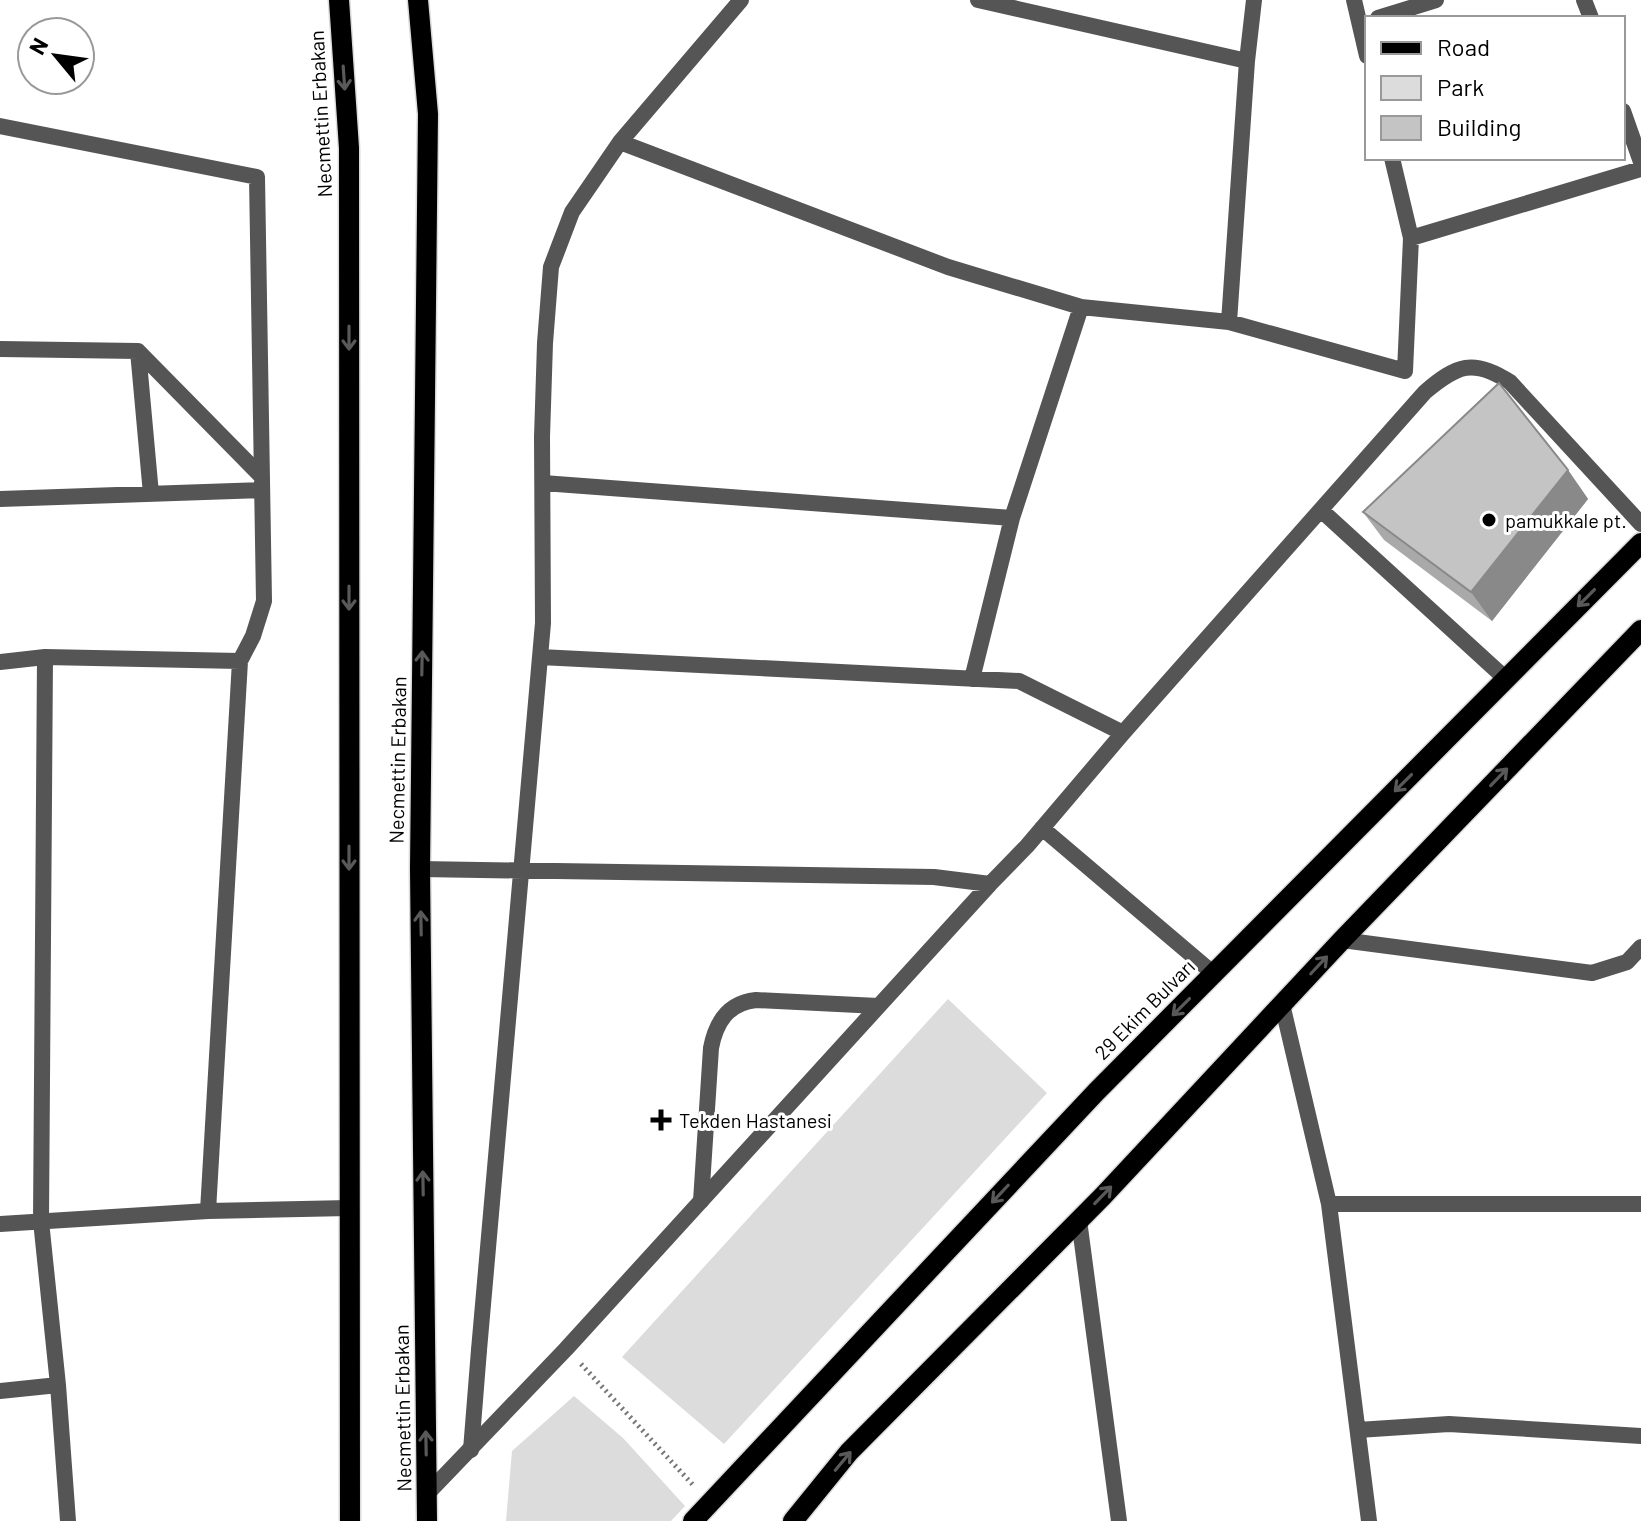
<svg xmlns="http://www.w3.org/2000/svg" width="1641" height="1521" font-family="Barlow,sans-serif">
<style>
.green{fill:#dcdcdc}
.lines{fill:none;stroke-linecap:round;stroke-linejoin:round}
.primary-casing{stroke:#dbdbdb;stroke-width:23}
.path{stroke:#777;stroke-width:5;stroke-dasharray:2 4;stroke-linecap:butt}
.service{stroke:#555;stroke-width:16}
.pedestrian{stroke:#555;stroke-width:16}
.minor{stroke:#555;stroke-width:16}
.primary{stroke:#000;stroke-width:20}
.wall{fill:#a9a9a9}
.shaded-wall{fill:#898989}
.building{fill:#c4c4c4;stroke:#898989;stroke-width:2}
.oneway{stroke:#595959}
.poi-dot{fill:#000;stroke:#fff;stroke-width:3}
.labels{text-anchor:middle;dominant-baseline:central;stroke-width:6;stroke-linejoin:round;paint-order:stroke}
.street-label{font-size:20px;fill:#000;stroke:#fff}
.poi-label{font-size:20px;fill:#000;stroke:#fff;text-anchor:start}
</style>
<rect width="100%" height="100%" fill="#fff"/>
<path class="green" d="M948,999l99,94 -323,351 -102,-87z
M574,1396l49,42 62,68 -14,15h-165l6,-70z"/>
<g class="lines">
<g class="primary-casing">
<path id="primary" d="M339,0l10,148 1,1373
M418,0l10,114 -8,755 7,652
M693,1521l403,-429 545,-549
M793,1521l56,-69 254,-256 239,-256 299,-310"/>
</g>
<path class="path" d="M581,1364l113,122"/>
<path class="service" d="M701,1201l10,-153c5,-26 17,-45 45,-48l122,6"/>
<path class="pedestrian" d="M471,1450l8,-100"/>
<path class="minor" d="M978,0l269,61
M1354,0l13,56
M1584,0l7,18
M1378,18l58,-18
M1623,111l18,51
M0,126l257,51 7,424 -11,35 -13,25 -32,550
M620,142l328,125 133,40 148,15 176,49 6,-133 -19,-80
M1411,238l230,-69
M1229,322l18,-261 7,-61
M0,349l138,2 124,126
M138,351l13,143
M543,483l469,35
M0,499l262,-9
M1321,510l185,169
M45,657l-4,564 17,164 10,136
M540,657l479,24 104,52
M0,662l45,-5 195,4
M972,679l40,-161 69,-211
M1042,828l172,146
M420,869l514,8 56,7 37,-38 96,-113 302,-341c32,-27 48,-34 85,-10l131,142
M1342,940l250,33 35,-11 14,-15
M1282,1004l47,200 40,317
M1329,1204h312
M1079,1220l40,301
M0,1224l208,-13 141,-3
M479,1350l64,-727 -1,-186 3,-94 6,-76 21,-55 48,-70 121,-142
M0,1391l58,-6
M1358,1430l91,-6 192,12
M426,1495l140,-146 424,-465"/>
<use href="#primary" class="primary"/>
</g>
<path class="wall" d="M1568,470l20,29 -96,122 -108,-81 -21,-28z"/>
<path class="shaded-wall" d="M1568,470l20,29 -96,122 -21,-29z"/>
<path class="building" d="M1499,383l69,87 -97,122 -108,-80z"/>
<defs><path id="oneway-shaft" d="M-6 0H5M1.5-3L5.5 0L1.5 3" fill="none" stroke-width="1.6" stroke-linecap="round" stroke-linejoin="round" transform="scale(2)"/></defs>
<g class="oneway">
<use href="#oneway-shaft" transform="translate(344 78) rotate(86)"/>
<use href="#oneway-shaft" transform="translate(349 338) rotate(90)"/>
<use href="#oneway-shaft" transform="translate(349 598) rotate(90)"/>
<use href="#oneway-shaft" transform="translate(1586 598) rotate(135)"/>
<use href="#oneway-shaft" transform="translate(422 663) rotate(-89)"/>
<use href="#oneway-shaft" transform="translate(1499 777) rotate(-46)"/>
<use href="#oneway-shaft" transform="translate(1403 783) rotate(135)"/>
<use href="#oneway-shaft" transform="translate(349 858) rotate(90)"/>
<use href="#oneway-shaft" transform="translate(421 923) rotate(-91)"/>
<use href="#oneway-shaft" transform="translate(1319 965) rotate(-47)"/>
<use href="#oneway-shaft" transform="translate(1181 1007) rotate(135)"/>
<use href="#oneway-shaft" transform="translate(423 1183) rotate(-91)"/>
<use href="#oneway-shaft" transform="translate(1000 1194) rotate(133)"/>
<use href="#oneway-shaft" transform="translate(1103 1195) rotate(-46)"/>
<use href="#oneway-shaft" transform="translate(426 1443) rotate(-91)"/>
<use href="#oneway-shaft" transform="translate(843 1461) rotate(-50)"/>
</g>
<g class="poi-dot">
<circle cx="1489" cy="520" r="8"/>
<path d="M657 1108h8v8h8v8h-8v8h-8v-8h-8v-8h8z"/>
</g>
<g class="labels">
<g class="street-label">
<text transform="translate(320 114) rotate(-93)">Necmettin Erbakan</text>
<text transform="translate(397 760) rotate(-89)">Necmettin Erbakan</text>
<text transform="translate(1144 1009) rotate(-45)">29 Ekim Bulvarı</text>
<text transform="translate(402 1408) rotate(-91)">Necmettin Erbakan</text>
</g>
<g class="poi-label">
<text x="1505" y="520">pamukkale pt.</text>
<text x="679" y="1120">Tekden Hastanesi</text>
</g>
</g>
<rect x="1365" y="16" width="260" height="144" fill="#ffffff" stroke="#999999" stroke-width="2"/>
<rect x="1381" y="42" width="40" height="12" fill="#000000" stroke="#999999" stroke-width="2"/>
<text x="1437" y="56" font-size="24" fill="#000000">Road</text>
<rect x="1381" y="76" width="40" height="24" fill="#dcdcdc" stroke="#999999" stroke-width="2"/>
<text x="1437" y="96" font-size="24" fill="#000000">Park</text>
<rect x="1381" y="116" width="40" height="24" fill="#c4c4c4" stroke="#999999" stroke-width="2"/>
<text x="1437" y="136" font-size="24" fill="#000000">Building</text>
<g transform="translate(56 56) rotate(299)"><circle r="38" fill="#ffffff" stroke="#999999" stroke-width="2"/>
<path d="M0-6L14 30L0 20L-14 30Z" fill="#000000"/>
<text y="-12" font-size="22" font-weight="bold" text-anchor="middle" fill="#000000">N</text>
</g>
</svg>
